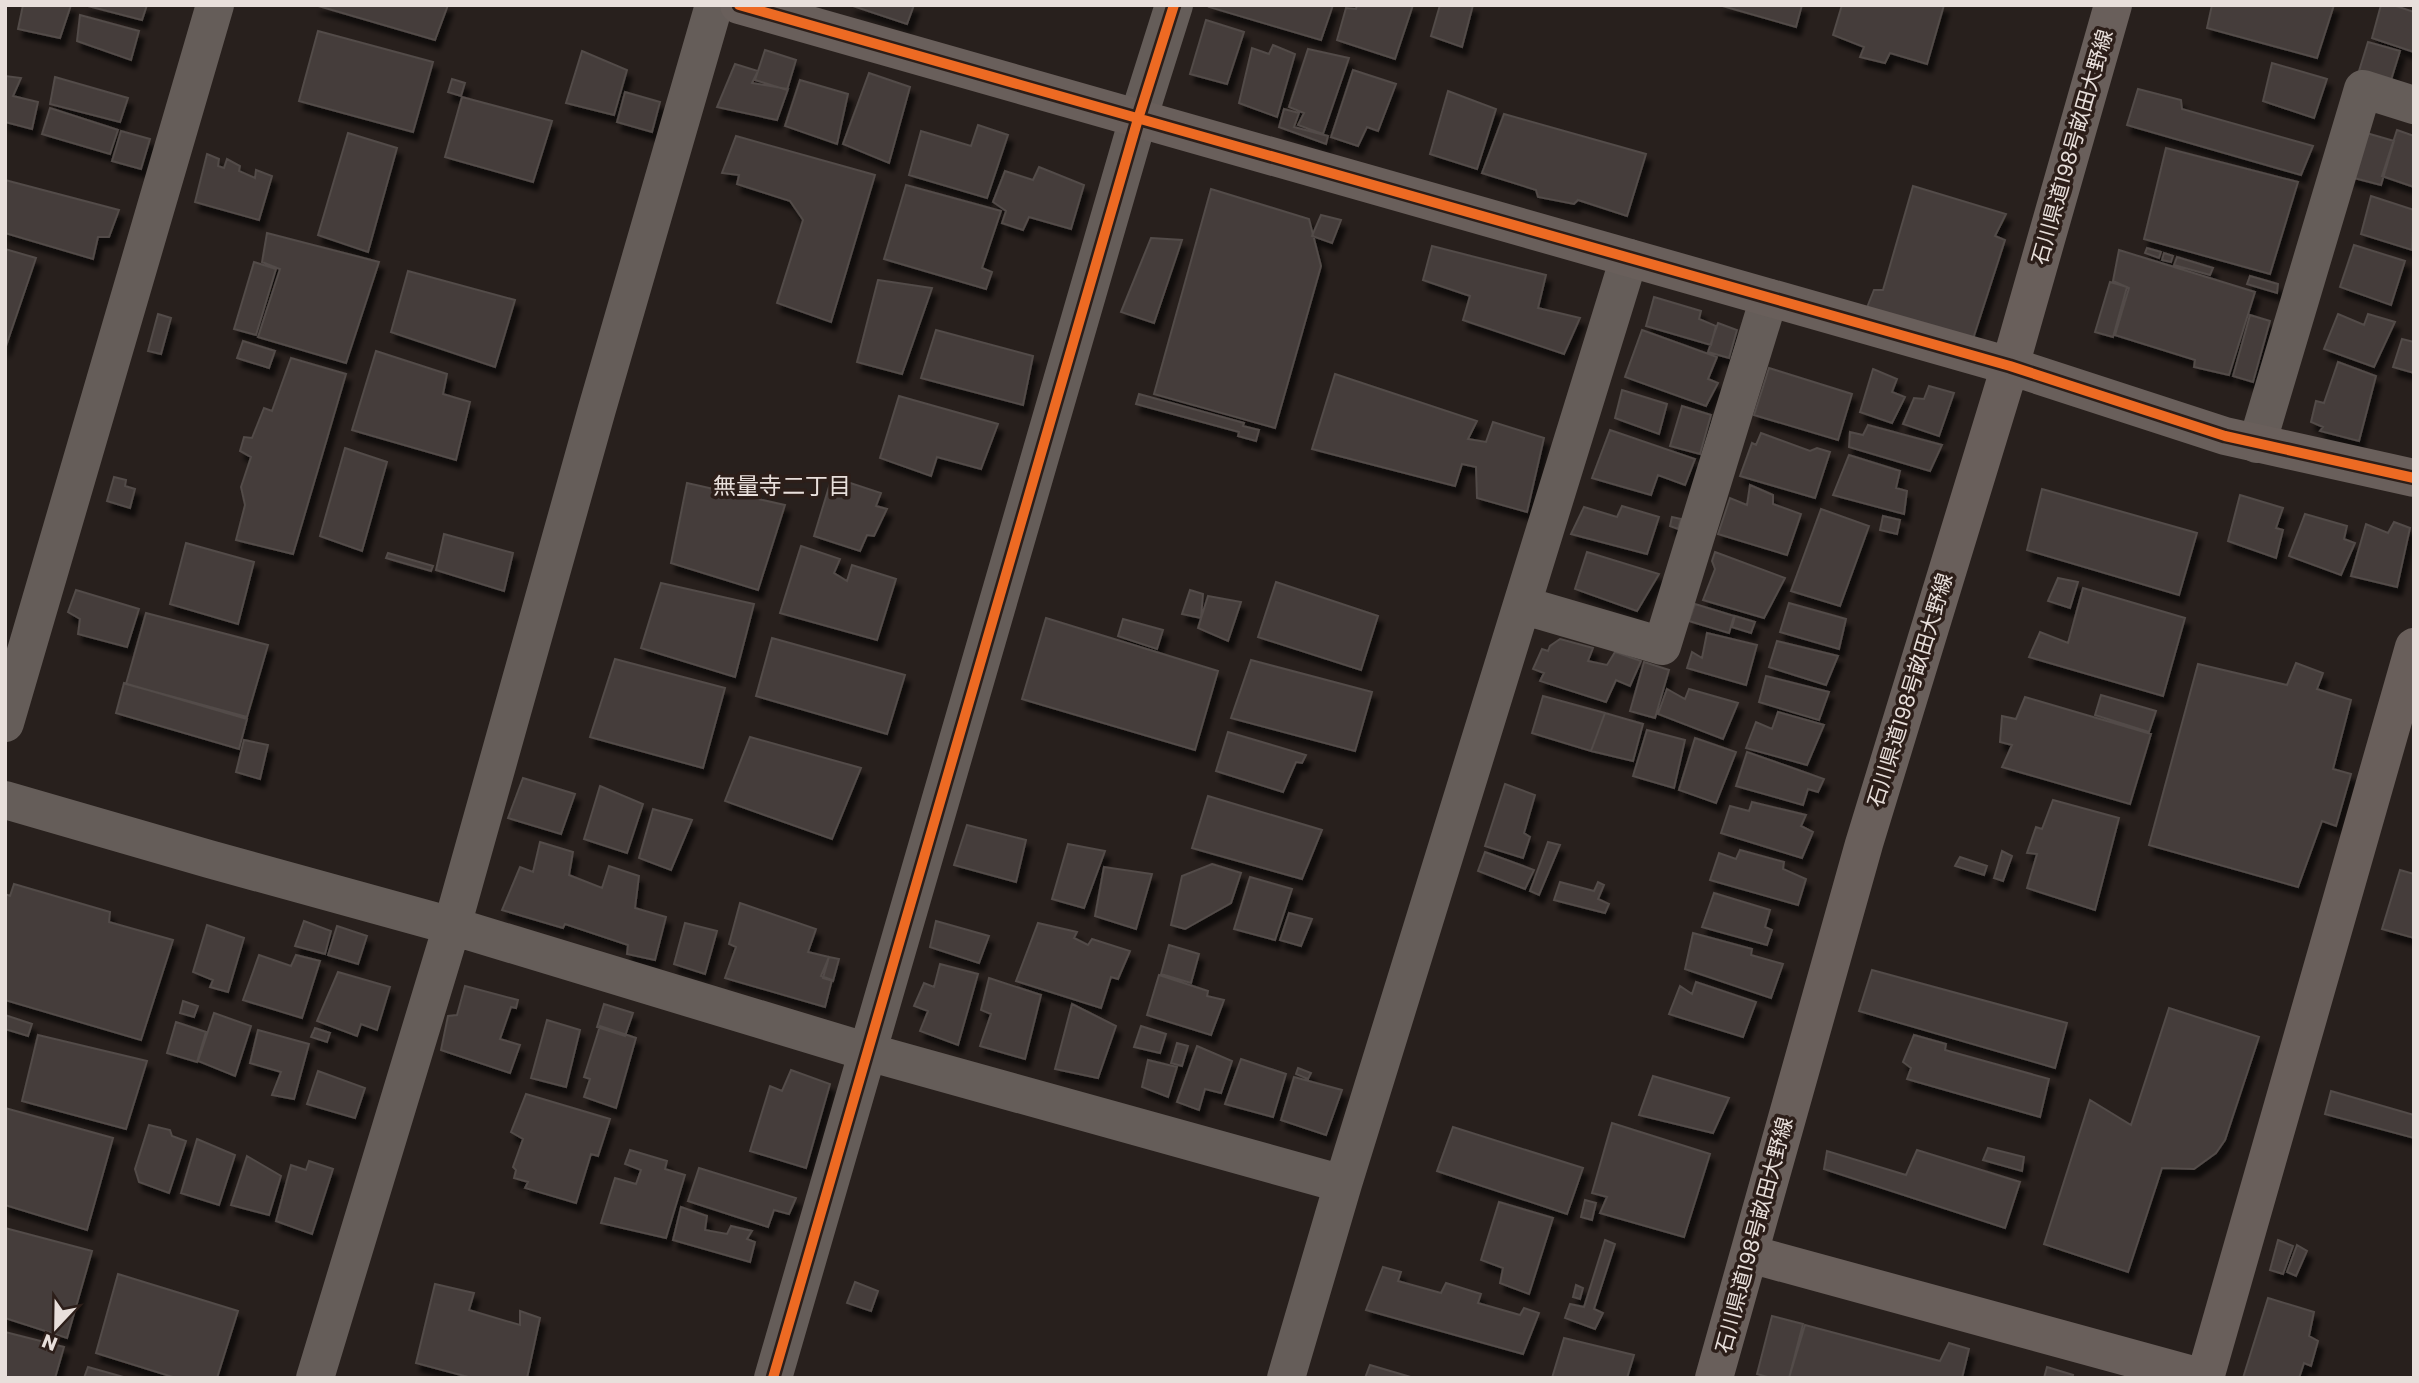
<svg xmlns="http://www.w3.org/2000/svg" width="2419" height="1383" font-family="Poppins,'Noto Sans JP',sans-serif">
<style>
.building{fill:#453e3b;stroke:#524b48;stroke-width:2;filter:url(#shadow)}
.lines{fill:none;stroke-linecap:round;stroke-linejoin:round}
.street{stroke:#655d59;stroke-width:38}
.secondary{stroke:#695f5b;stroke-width:38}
.cycleway-casing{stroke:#2c1e19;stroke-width:15}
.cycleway{stroke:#ed6a23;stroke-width:10}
.labels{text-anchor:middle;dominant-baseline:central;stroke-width:7;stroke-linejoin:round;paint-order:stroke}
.street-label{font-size:21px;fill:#e8dfdb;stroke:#2c1e19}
.neighbourhood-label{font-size:23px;fill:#e8dfdb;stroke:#2c1e19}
</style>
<defs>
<filter id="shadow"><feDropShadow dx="4.5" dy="8" stdDeviation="2" flood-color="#0009"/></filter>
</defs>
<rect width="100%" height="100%" fill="#28201d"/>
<path class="building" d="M23,5h48l-11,33 -42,-9z
M84,5h63l-5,15z
M315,5h133l-13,35z
M850,5h64l-7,19z
M1210,5h123l-12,35 -112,-33z
M1357,5h56l-18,54 -58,-19 9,-32 10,1z
M1440,5h33l-11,42 -31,-11z
M1719,5h83l-6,22z
M1842,5h102l-17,59 -37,-11 -5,10 -25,-6 4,-10 -31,-12z
M2212,5h122l-17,53 -110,-30z
M2381,5h12l21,7v40l-42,-14z
M80,15l59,16 -8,29 -54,-19z
M1206,20l38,12 -17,52 -37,-10z
M318,31l115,31 -20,70 -114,-31z
M2368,42l32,9 -9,29 -32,-9z
M1273,45l22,9 -18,63 -38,-14 13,-55 17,6z
M1308,49l41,9 -26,76 -25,-9 6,-12 -15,-6z
M765,50l31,10 -9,30 -32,-10z
M582,51l45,19 -13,45 -48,-12z
M2272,63l55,16 -13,39 -51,-17z
M735,64l23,7 -6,12 36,6 -11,31 -60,-13z
M1353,70l43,14 -18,47 -11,-4 -9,19 -27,-9z
M869,73l41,14 -21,76 -46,-19z
M5,76l16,2 -8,18 25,6 -6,27 -27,-7z
M55,77l73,21 -8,24 -70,-18z
M452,79l13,4 -4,13 -13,-4z
M800,80l48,14 -11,50 -52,-18z
M2138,89l43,11 1,9 131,37 -12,29 -174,-50z
M1448,91l48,18 -19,60 -47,-15z
M625,92l35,10 -8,30 -35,-10z
M462,97l90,24 -19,61 -88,-25z
M50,108l68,22 -8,24 -68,-20z
M1284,109l15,4 -5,14 34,9 -2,8 -47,-17z
M1504,114l142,40 -19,62 -49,-16 -4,4 -36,-7 -2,-7 -54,-17z
M978,125l30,10 -21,63 -78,-23 12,-44 50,15z
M2397,130l17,6v51l-32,-11z
M121,131l29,8 -9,30 -29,-8z
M2363,132l31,9 -13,44 -31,-8z
M348,133l49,15 -29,104 -50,-17z
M736,136l139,39 -44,147 -54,-19 26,-83 -13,-19 -53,-17 2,-9 -17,-2z
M2166,148l132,34 -28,92 -126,-35z
M207,154l12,5 -1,7 6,2 3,-9 13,7 -1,5 16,7 1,-8 16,6 -13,44 -64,-18z
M1039,167l45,18 -13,44 -42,-12 -6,13 -21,-7 4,-12 -13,-9 12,-31 28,9z
M5,180l114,30 -10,27h-11l-5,22 -88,-26z
M906,185l95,26 -19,57 10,4 -6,17 -102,-30z
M1913,186l93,28 -11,22 10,4 -33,102 -106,-32 8,-20h9z
M1211,189l98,30 12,47 -46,162 -121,-34z
M2371,196l43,14 -2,40 -51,-16z
M1321,215l20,5 -9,23 -20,-7z
M267,233l112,29 -33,101 -88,-26 22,-68 -18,-7z
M1151,238l31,2 -28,83 -33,-11z
M2354,245l51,16 -14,44 -51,-18z
M1432,246l114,29 -8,33 42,10 -16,36 -101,-34 7,-24 -47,-16z
M2147,248l14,4 -2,6 -14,-5z
M5,249l31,9 -31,91z
M2119,250l136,42 -26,83 -35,-8 1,-7 -80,-25 14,-47 -16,-7z
M2164,253l9,3 -2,6 -9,-2z
M2177,257l36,11 -3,7 -36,-10z
M254,262l22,7 -20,66 -22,-6z
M408,271l107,29 -20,67 -104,-35z
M2250,276l28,8 -1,9 -30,-9z
M878,280l54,8 -30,86 -45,-12z
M2110,282l17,5 -14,50 -18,-5z
M1654,297l47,14 -2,8 17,7 -5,19 -65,-19z
M158,314l13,4 -10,36 -13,-3z
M2338,314l26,11 4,-11 27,8 -21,45 -50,-18z
M2250,315l20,6 -17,61 -20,-6z
M1718,323l19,7 -8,28 -21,-6z
M936,330l97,26 -10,49 -102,-27z
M1642,330l75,27 -9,22 10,4 -12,23 -81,-29z
M2402,339l12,3v31l-21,-6z
M243,341l32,10 -6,17 -32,-10z
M376,351l71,23 -4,20 27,8 -14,58 -104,-30z
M291,358l55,16 -53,180 -57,-14 9,-35 -4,-18 10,-30 -11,-6 4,-14 8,1 12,-30 8,3z
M2338,362l38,14 -17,65 -39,-10 3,-4 -12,-5 5,-21 8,2z
M1769,368l83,26 -14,46 -84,-25z
M1873,369l24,10 -5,13 13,5 -13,26 -32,-11z
M1335,374l142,47 -9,18 18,3 7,-20 51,16 -17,74 -50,-14 -1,-31 -14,-3 -7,22 -143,-37z
M1929,386l25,7 -15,43 -36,-12 11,-26 10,1z
M1622,390l45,14 -8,30 -44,-16z
M1139,394l105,29 -1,3 16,4 -3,11 -18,-5 1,-4 -103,-28z
M899,396l99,28 -17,45 -44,-12 -6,19 -51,-18z
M1682,406l29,9 -11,39 -30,-8z
M1868,425l74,20 -12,26 -81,-24 1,-15 13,3z
M1610,430l85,29 -10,26 -27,-10 -7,20 -59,-17z
M1761,433l49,18 7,-3 13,4 -15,46 -75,-22 12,-33 4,2z
M345,448l42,14 -25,89 -42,-15z
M1849,455l51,16 -4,17 11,3 -3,23 -71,-19z
M114,477l12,3 -1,6 10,3 -5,19 -23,-7z
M832,477l49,16 -5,13 11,3 -13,27 -7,-1 -7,16 -46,-15z
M687,483l98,22 -27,85 -87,-27z
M1750,485l23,10v9l28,10 -14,41 -69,-21 12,-36 17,7z
M2042,489l155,44 -18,62 -152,-45z
M2240,495l43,13 -7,20 7,2 -7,28 -48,-17z
M1622,506l37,11 -12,37 -76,-20 13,-27 33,10z
M1821,509l48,17 -29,80 -49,-15z
M2305,514l42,12 -3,13 11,4 -14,32 -52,-19z
M1883,516l17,4 -3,14 -17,-4z
M1672,517l9,2 -3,10 -8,-3z
M2394,522l16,6 -13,59 -46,-11 15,-52 22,9z
M444,534l69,19 -9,38 -68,-21z
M186,543l68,19 -16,62 -68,-20z
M801,546l39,13 -6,14 13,8 5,-16 44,14 -19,61 -97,-27z
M1587,552l72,22 -22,37 -62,-22z
M1715,552l70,26 -21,40 -61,-18 12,-31 -3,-8z
M388,553l45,13 -2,5 -45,-13z
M2058,578l20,4 -8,26 -22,-7z
M1276,582l102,34 -17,54 -103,-33z
M661,583l93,21 -19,73 -94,-29z
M2083,588l102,30 -22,78 -134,-39 11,-25 28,11z
M76,590l63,19 -12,38 -49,-13 2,-15 -12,-7z
M1190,590l13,4 -2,24 -19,-4z
M1208,596l33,6 -13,39 -30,-13z
M1789,603l57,16 -7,30 -59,-17z
M1695,604l39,12 -5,17 -40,-12z
M146,613l122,32 -21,72 -121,-33z
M1735,616l20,6 -4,11 -19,-6z
M1046,618l172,53 -23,79 -173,-51z
M1123,619l40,11 -6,19 -39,-13z
M1707,633l50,12 -11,40 -59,-17 5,-16 10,6z
M772,638l133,37 -18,59 -131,-38z
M1560,639l33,9 -5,13 19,4 8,-13 26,9 -11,25 -14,-6 -10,22 -66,-21 4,-8 -11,-4 9,-20 6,2 2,-5z
M1777,641l61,15 -12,29 -57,-18z
M615,659l110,29 -22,80 -113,-31z
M1251,660l121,32 -17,59 -124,-33z
M1644,662l25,8 -14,48 -25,-7z
M2296,663l27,10 -6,16 34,11 -18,69 18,5 -15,52 -14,-5 -24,66 -149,-42 49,-181 89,21z
M1766,676l63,16 -10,28 -60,-18z
M124,683l123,36 -8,30 -123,-36z
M1667,689l18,10 4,-10 49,14 -15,36 -65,-25z
M2101,695l55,16 -7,21 -54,-17z
M1543,696l62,17 -14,38 -59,-18z
M2025,697l126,37 -21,70 -128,-37 10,-22 -12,-3 2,-26 14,3z
M1778,712l46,13 -17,40 -61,-17 10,-26 16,7z
M1605,713l38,11 -10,37 -42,-10z
M1647,730l38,10 -11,48 -41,-12z
M1228,732l78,23 -4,8 -6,-1 -13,30 -67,-21z
M750,737l111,31 -29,71 -107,-38z
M1695,738l41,14 -20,51 -37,-13z
M244,740l24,5 -8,34 -24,-7z
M1747,752l77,27 -6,13 -10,-3 -5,16 -67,-19z
M523,778l52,16 -14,40 -53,-16z
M1505,784l30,11 -11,38 6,4 -7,21 -38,-12z
M600,786l43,18 -16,49 -43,-14z
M1208,796l114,34 -20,49 -110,-31z
M2053,800l66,18 -24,92 -68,-22 10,-34 -10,-1 9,-26 6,2z
M1752,802l54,13 -5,11 12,6 -11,26 -81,-25 9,-27 19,5z
M653,809l39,11 -21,50 -32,-12z
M967,825l59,15 -10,42 -62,-17z
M540,842l33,10 -4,23 33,13 7,-22 30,10 -4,32 31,9 -11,43 -28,-6 1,-9 -63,-21 -2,4 -61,-18 18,-43 13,5z
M1548,842l12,3 -21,50 -9,-4z
M1068,844l37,7 -21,57 -32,-9z
M1740,850l44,12 -1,7 23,10 -8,26 -88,-25 9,-27 17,6z
M2002,851l10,5 -9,25 -9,-3z
M1485,852l49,18 -9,19 -47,-18z
M1960,857l27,9 -3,9 -29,-9z
M1212,864l29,9 -10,30 -46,26 -14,-4 11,-49z
M1104,867l48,7 -16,55 -41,-13z
M2400,870l14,4v64l-32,-9z
M1250,877l42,12 -17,51 -41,-11z
M1560,882l34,9 4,-9 6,3 -6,14 11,5 -4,9 -51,-13z
M14,884l96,28 -1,10 64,18 -32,100 -136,-40v-106l5,2z
M1714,893l56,17 -5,17 7,3 -5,15 -65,-18z
M740,903l76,26 -8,23 21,5 -8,19 11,4 -7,27 -100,-29 11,-31 -7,-3z
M1289,913l23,6 -11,27 -21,-6z
M304,921l27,10 -6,23 -30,-8z
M936,921l53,15 -10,27 -49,-16z
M685,923l32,8 -12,43 -31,-10z
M1038,923l39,9 -3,6 14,7 4,-6 38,12 -12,28 -7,-2 -10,31 -85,-27z
M207,925l37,13 -16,54 -18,-5 3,-7 -20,-8z
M337,926l30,10 -9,28 -30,-9z
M1693,933l59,16 -1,6 32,9 -12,34 -86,-29z
M1169,945l30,9 -8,29 -30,-9z
M259,955l32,11 5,-11 24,6 -18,57 -59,-18z
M829,957l10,2 -6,22 -10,-3z
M940,964l38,10 -20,71 -38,-14 8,-20 -14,-5 10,-23 10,4z
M1872,970l195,53 -12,45 -196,-57z
M338,972l52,15 -13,43 -16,-6 -4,12 -40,-15z
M1159,975l49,16 -1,5 17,4 -13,35 -64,-20z
M989,978l52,17 -16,64 -45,-13 11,-32 -10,-4z
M1696,982l60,20 -13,35 -74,-23 11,-28 12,8z
M465,986l53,14 -2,8 -5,-1 -11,32 20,6 -10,28 -69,-23 7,-34 9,-1z
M183,1001l15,5 -4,11 -14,-4z
M604,1004l29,9 -8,23 -28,-9z
M1072,1004l44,22 -18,52 -43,-9z
M2169,1008l90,29 -34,103 -9,13 -22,16 -32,-1 -34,104 -84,-28 46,-144 41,25z
M214,1013l37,13 -16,50 -37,-15z
M5,1015l27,9 -4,12 -23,-7z
M547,1020l33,10 -14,57 -35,-9z
M176,1022l30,10 -9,30 -30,-9z
M600,1026l36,12 -20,70 -32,-11 6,-18 -6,-2z
M1141,1026l25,8 -6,19 -26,-6z
M315,1028l15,5 -3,9 -16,-5z
M258,1030l51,14 -15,55 -22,-4 9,-23 -31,-9z
M38,1035l109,26 -21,68 -104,-28z
M1914,1035l32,9 -1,6 104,29 -9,38 -133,-38 4,-11 -8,-6z
M1177,1043l11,3 -6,20 -11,-3z
M1197,1046l35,15 -11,32 -16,-4 -6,21 -22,-8z
M1241,1059l45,15 -13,43 -48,-13z
M1148,1060l29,7 -9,30 -26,-10z
M1298,1068l13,5 -3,6 -12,-5z
M791,1070l39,14 -24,84 -56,-17 20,-65 12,5z
M318,1071l47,17 -10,30 -48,-14z
M1653,1076l76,22 -16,35 -74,-18z
M1294,1077l48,13 -16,45 -45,-15z
M2331,1091l83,24v23l-89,-24z
M526,1094l84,25 -12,37 -7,-2 -15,49 -51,-15 3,-6 -14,-4 2,-8 -3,-3 10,-28 -12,-7z
M5,1108l108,30 -26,92 -82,-25z
M1612,1123l98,31 -26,83 -84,-24 7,-16 -15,-4z
M149,1125l21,5 2,6 14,5 -17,52 -30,-11 -4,-13z
M1453,1127l130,41 -16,46 -130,-43z
M197,1139l38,16 -16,50 -38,-12z
M1988,1148l36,9 -2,14 -39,-11z
M630,1150l37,11 -2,8 20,6 -19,63 -65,-15 14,-45 21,6 5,-14 -16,-6z
M1917,1150l103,32 -15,46 -181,-59 3,-18 79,24z
M247,1156l34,20 -12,39 -38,-10z
M309,1161l24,8 -21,65 -36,-13 15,-56 15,5z
M699,1168l97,30 -7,16 -15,-4 -6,17 -80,-26z
M1585,1200l11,3 -4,17 -11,-3z
M1499,1202l54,16 -24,76 -29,-11 3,-15 -22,-8z
M681,1207l26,9 -2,14 22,4 4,-8 21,5 -5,8 8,3 -5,20 -77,-22z
M5,1228l87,23 -25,87 -62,-20z
M1605,1240l10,4 -21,65 9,4 -8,16 -30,-11 5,-14 14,3z
M2278,1240l15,6 -10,28 -13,-4z
M2297,1245l10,6 -11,25 -9,-4z
M1383,1267l18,5 -3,9 43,12 5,-10 35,11 -3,9 42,12 4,-7 15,5 -16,41 -157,-44z
M118,1274l120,37 -21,67h-41l-80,-25z
M855,1282l23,9 -7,20 -24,-8z
M435,1284l39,9 -5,17 51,15v-14l20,7 -13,60h-55l-56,-15z
M1576,1285l7,3 -3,11 -7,-2z
M2268,1298l46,14 -5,24 9,5 -7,25 -7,-3 -5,15h-56z
M1772,1316l31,8 -14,54h-18l-14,-4z
M1805,1325l135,36 9,-18 20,6 -7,29h-173z
M5,1332l59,15 -9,31h-50z
M1564,1338l70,17 -7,23h-75z
M1370,1365l44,13h-49z
M88,1367l39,11h-43z
M2047,1367l26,8 -1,3h-28z"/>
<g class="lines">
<path class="street" d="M2257,444l106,-355 51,16
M1522,605l140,41 107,-348
M5,723l210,-718
M5,800l204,59 243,67 416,126 475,132
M315,1378l137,-452 145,-517 117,-404
M773,1378l365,-1259 36,-114
M1286,1378l57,-194 286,-926"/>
<path class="secondary" d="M739,5l1271,361 215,70 189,42
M1750,1254l454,124
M1714,1378l150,-534 146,-478 103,-361
M2205,1378l209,-731"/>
<g class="cycleway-casing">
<path id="cycleway" d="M739,5l1271,361 215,70 189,42
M773,1378l365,-1259 36,-114"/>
</g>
<use href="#cycleway" class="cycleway"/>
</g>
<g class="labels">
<g class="street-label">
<text transform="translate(2072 147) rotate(-74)">石川県道198号畝田大野線</text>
<text transform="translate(1910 690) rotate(-73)">石川県道198号畝田大野線</text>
<text transform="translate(1754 1235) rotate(-75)">石川県道198号畝田大野線</text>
</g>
<g class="neighbourhood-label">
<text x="782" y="486">無量寺二丁目</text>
</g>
</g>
<rect width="2419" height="1383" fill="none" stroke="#e8dfdb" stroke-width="14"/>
<g transform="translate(56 1327) rotate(202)" stroke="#2c1e19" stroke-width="5" paint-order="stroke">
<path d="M0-5L12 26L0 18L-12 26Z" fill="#e8dfdb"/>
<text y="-10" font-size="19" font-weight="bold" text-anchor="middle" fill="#e8dfdb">N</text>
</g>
</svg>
